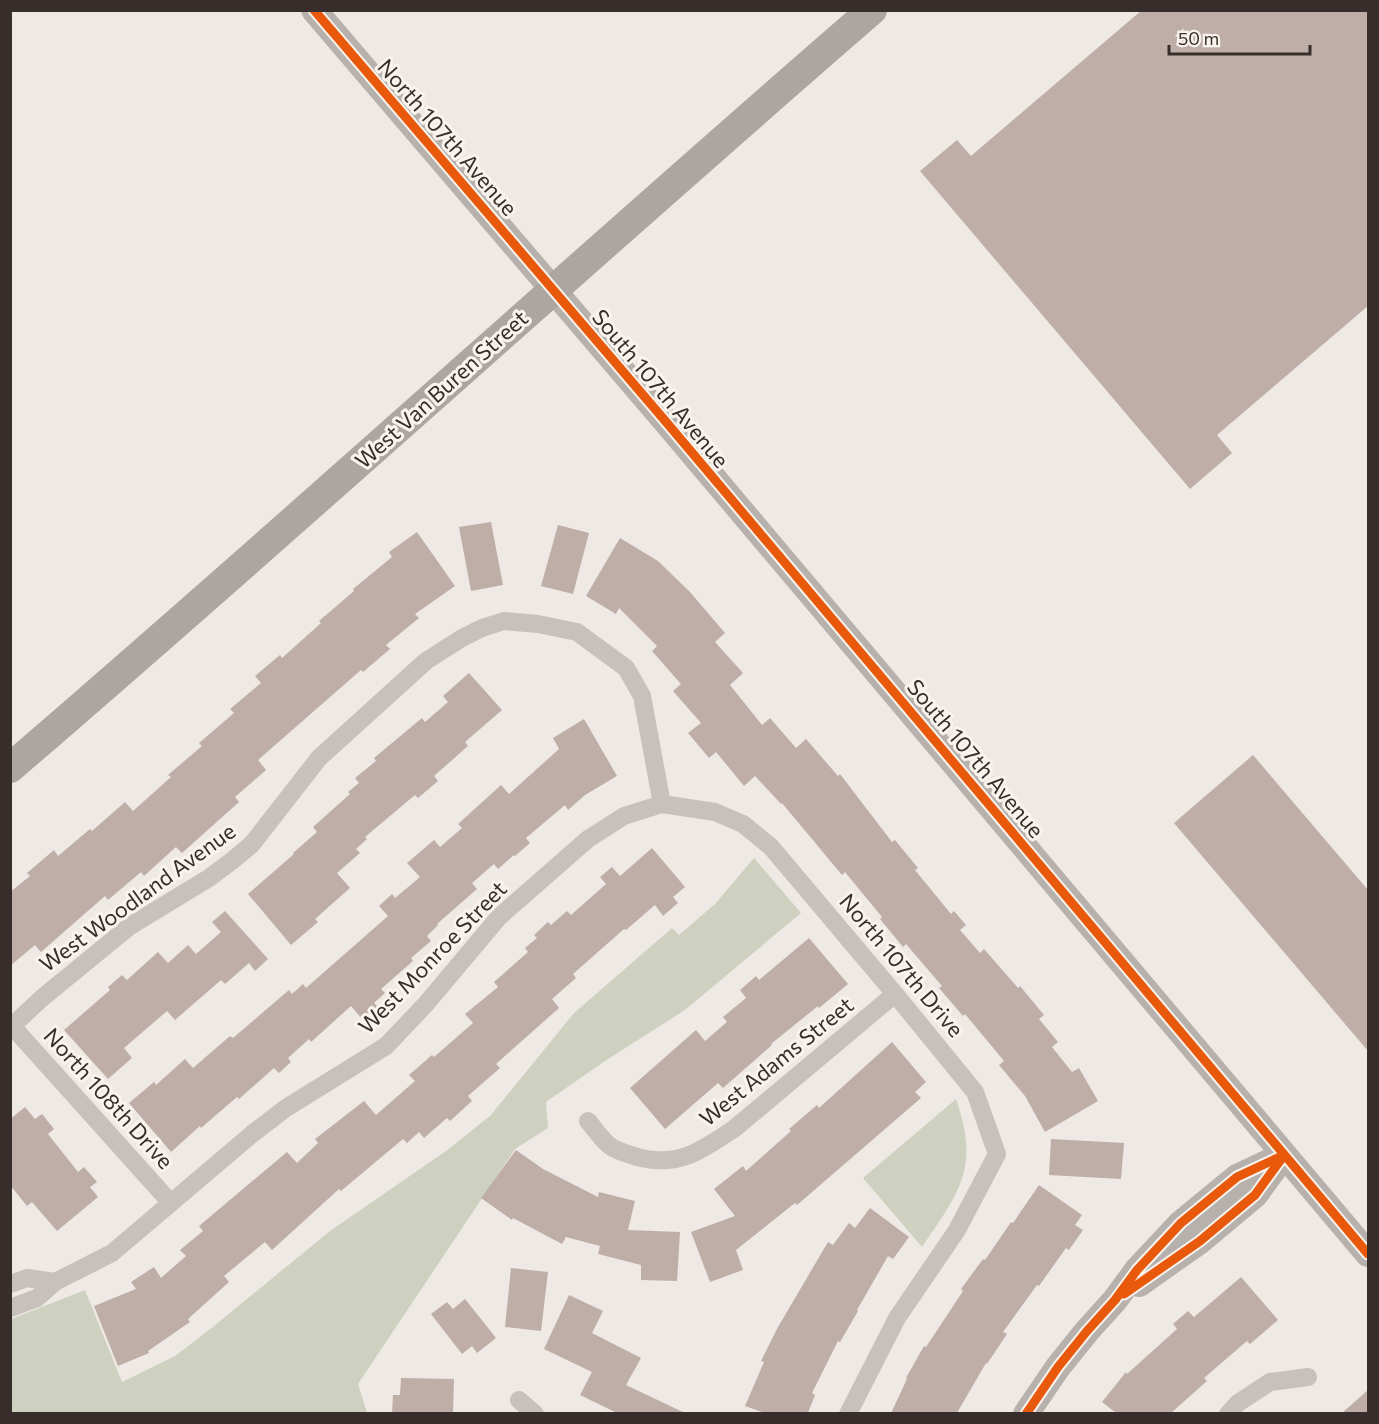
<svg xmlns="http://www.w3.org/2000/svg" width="1379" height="1424" font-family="Commissioner,sans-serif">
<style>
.green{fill:#cfd1c0}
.building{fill:#bfaea8}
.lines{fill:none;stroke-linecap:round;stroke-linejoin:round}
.street{stroke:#c7c1bd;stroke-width:18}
.secondary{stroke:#b7b1ae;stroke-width:26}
.primary{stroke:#aca6a2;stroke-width:30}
.cycleway-casing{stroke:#f8f3ed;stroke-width:13}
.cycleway{stroke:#e8590c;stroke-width:9}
.labels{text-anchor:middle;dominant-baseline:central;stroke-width:6;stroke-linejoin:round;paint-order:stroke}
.street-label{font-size:22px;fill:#372e2b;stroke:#f8f3ed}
</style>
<rect width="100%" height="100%" fill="#eee9e4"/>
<path class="green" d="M754,858l47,55 -116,97 -80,51 -59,41 2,26 -33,21 -157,235 9,29 -356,1v-95l74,-29 37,92 53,-26 34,-26 121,-99 116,-80 44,-35 84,-103 98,-85 7,7 36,-31z
M956,1099c24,69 4,92 -34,148l-59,-69z"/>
<path class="building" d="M1142,10h226v296l-151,129 15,18 -42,36 -270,-318 37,-31 14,16z
M491,522l12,63 -32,6 -12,-64z
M558,525l31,8 -16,61 -32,-8z
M417,532l38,54 -40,28 4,4 -33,27 4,4 -27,23 -2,-2 -103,90 8,10 -31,27 4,5 -57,51 -6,-6 -32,29 -3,-4 -33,28 -3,-4 -64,56 -6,-7 -25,21v-74l20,-16 -3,-3 27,-23 4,6 32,-27 2,2 33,-29 8,9 38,-34 -3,-2 34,-29 -3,-3 35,-30 -4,-4 31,-26 -6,-7 25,-21 2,3 39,-35 -2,-2 35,-30 -1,-2 39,-32 -3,-5z
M620,538l38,23 32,31 35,41 -10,9 28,31 -13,12 32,40 8,-7 26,30 10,-9 32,37 2,-2 52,68 3,-2 23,28 -3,2 36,44 3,-3 12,14 -6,5 20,23 4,-4 34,39 2,-2 24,29 -5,4 19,23 -6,5 20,25 7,-4 19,33 -53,31 -20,-36 -26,-31 5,-4 -39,-47 -2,2 -24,-28 3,-2 -36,-42 -3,3 -23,-28 2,-2 -37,-45 -3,3 -60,-72 -1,1 -26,-28 -11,10 -28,-34 -7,6 -21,-25 13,-10 -28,-32 8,-7 -29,-33 5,-5 -38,-38 -3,6 -30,-18z
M469,673l33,37 -37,32 3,4 -34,30 4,5 -20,17 -3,-3 -50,42 2,2 -11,10 4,4 -23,20 13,15 -35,31 3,3 -27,23 -43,-51 46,-40 -1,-1 24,-21 -4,-5 37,-33 -2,-2 11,-9 -4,-5 21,-17 -2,-3 48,-40 3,4 23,-20 -5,-6z
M584,719l33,57 -32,19 -17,15 -3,-5 -39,33 4,5 -15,13 -1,-1 -16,14 -4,-5 -22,19 5,6 -40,35 1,1 -11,11 4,5 -20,17 2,3 -32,28 4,4 -11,10 4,4 -15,13 -12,-14 -40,36 -2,-3 -21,19 3,4 -12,11 -5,-5 -35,31 -2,-2 -36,31 -1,-2 -29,26 -42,-49 25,-21 2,3 29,-26 8,9 37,-32 3,2 56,-48 3,4 11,-10 3,4 82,-72 -9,-10 13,-12 3,4 25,-21 -13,-14 27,-23 6,7 22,-19 -4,-4 43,-39 8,9 50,-45 -6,-11z
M1253,755l115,135v161l-194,-228z
M652,848l33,39 -12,10 5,6 -15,13 -8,-11 -29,25 -2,-1 -51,45 3,4 -24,21 7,9 -63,56 4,4 -32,28 4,5 -22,20 -3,-3 -23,20 -5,-6 -12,11 -4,-4 -62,52 -2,-2 -67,61 -7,-8 -41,34 5,6 -41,37 2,3 -42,29 1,2 -31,13 -24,-60 42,-17 -5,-7 23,-15 7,11 25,-22 -6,-6 23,-19 -4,-5 88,-74 10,11 21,-20 -3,-4 49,-38 12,14 39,-34 -6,-6 23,-20 2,2 39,-34 -8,-9 33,-27 -4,-5 34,-30 -3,-4 12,-10 -3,-3 14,-13 3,3 16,-14 4,4 35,-31 -6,-7 12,-10 8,9z
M225,911l43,48 -13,12 -6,-8 -24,21 -4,-4 -46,40 -8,-9 -43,37 8,10 -24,21 -44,-49 46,-40 -2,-3 14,-12 5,5 31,-28 10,11 20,-18 8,9 25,-22 -9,-10z
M809,938l39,46 -29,24 -1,-2 -47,38 1,1 -49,43 -5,-5 -53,46 -35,-41 66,-58 9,11 22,-19 -4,-5 23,-19 -6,-8 16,-14 3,4z
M892,1042l34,40 -11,10 6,6 -124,107 -2,-2 -59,47 7,20 -33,12 -19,-50 44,-16 -21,-27 29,-23 3,5 45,-40 -2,-2 28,-24 2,3z
M25,1107l10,12 7,-5 12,15 -6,5 30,38 6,-5 13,15 -7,5 8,10 -41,34 -25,-29 -5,4 -17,-21v-66z
M1051,1139l73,4 -3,36 -72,-4z
M516,1150l27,19 55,28 1,-5 36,9 -7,29 52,2 -3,49 -36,-1v-15l-43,-11 2,-8 -34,-9 -4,7 -49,-26 -1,2 -31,-22z
M1039,1185l43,30 -7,10 8,5 -14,20 -3,-2 -27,38 -2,-1 -34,47 4,2 -20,30 -1,-1 -29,50h-66l16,-34 -1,-1 18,-32 2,1 37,-56 -2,-2 22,-30 2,1 26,-38 2,1z
M870,1208l39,29 -16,22 -5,-3 -31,54 1,1 -18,31 -2,-1 -26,52 3,2 -7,18h-43l-20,-7 19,-44 -3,-1 17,-34 50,-85 5,3 16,-22 6,5z
M511,1268l37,4 -7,59 -36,-4z
M1241,1277l37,43 -28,24 -3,-3 -43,37 3,3 -36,32h-55l-14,-11 24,-30 1,2 50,-45 -4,-5 15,-13 6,6z
M569,1295l34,16 -11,22 49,25 -15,27 59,28h-68l-37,-18 12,-23 -48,-23z
M465,1299l31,39 -19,15 -5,-7 -10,8 -31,-40 16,-12 6,7z
M401,1378l53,1 -1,34h-61l1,-18h7z
M1368,1390v23h-26z"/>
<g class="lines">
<path class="street" d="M588,1121c7,8 14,19 22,25 8,6 21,9 31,12 39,9 63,-9 94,-30l160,-134
M170,1202l-158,-176 30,-28 88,-72 79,-48 24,-18 19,-16 67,-86 21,-19 86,-78 36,-23 20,-10 22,-7 34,3 39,8 49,36 16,28 20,108
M10,1284l17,-6 28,4
M10,1308l27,-10 18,-16 57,-29 140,-119 34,-26 100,-62 39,-41 74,-88 89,-78 36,-23 38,-12 53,8 28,12 28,23 124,147 80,98 22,62 -40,76 -60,88 -49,96
M519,1400l16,14
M1228,1414l10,-11 32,-21 38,-5"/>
<path class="secondary" d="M314,10l353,413 701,831
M1139,1284l61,-43 55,-46 27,-37
M1026,1414l32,-47 29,-36 28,-31 22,-30 44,-47 56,-46 47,-22"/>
<path class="primary" d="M10,768c290,-249 572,-507 862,-758"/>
<g class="cycleway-casing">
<path id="cycleway" d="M314,10l353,413 701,831
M1124,1294l76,-53 55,-46 27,-37
M1026,1414l32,-47 29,-36 28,-31 22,-30 44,-47 56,-46 47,-22"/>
</g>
<use href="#cycleway" class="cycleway"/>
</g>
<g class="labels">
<g class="street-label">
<text transform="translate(448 137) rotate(49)">North 107th Avenue</text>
<text transform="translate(661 388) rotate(50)">South 107th Avenue</text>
<text transform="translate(441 389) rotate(-42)">West Van Buren Street</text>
<text transform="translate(976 758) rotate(50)">South 107th Avenue</text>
<text transform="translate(137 897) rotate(-36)">West Woodland Avenue</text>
<text transform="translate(432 957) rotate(-46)">West Monroe Street</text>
<text transform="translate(902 965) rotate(50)">North 107th Drive</text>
<text transform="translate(776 1061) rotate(-39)">West Adams Street</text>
<text transform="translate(109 1098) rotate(48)">North 108th Drive</text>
</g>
</g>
<rect width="1379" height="1424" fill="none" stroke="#372e2b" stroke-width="24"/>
<path d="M1169 45v9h141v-9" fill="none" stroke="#372e2b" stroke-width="3"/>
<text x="1178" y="45" font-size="18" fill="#372e2b" stroke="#f8f3ed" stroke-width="4.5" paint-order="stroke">50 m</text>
</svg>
